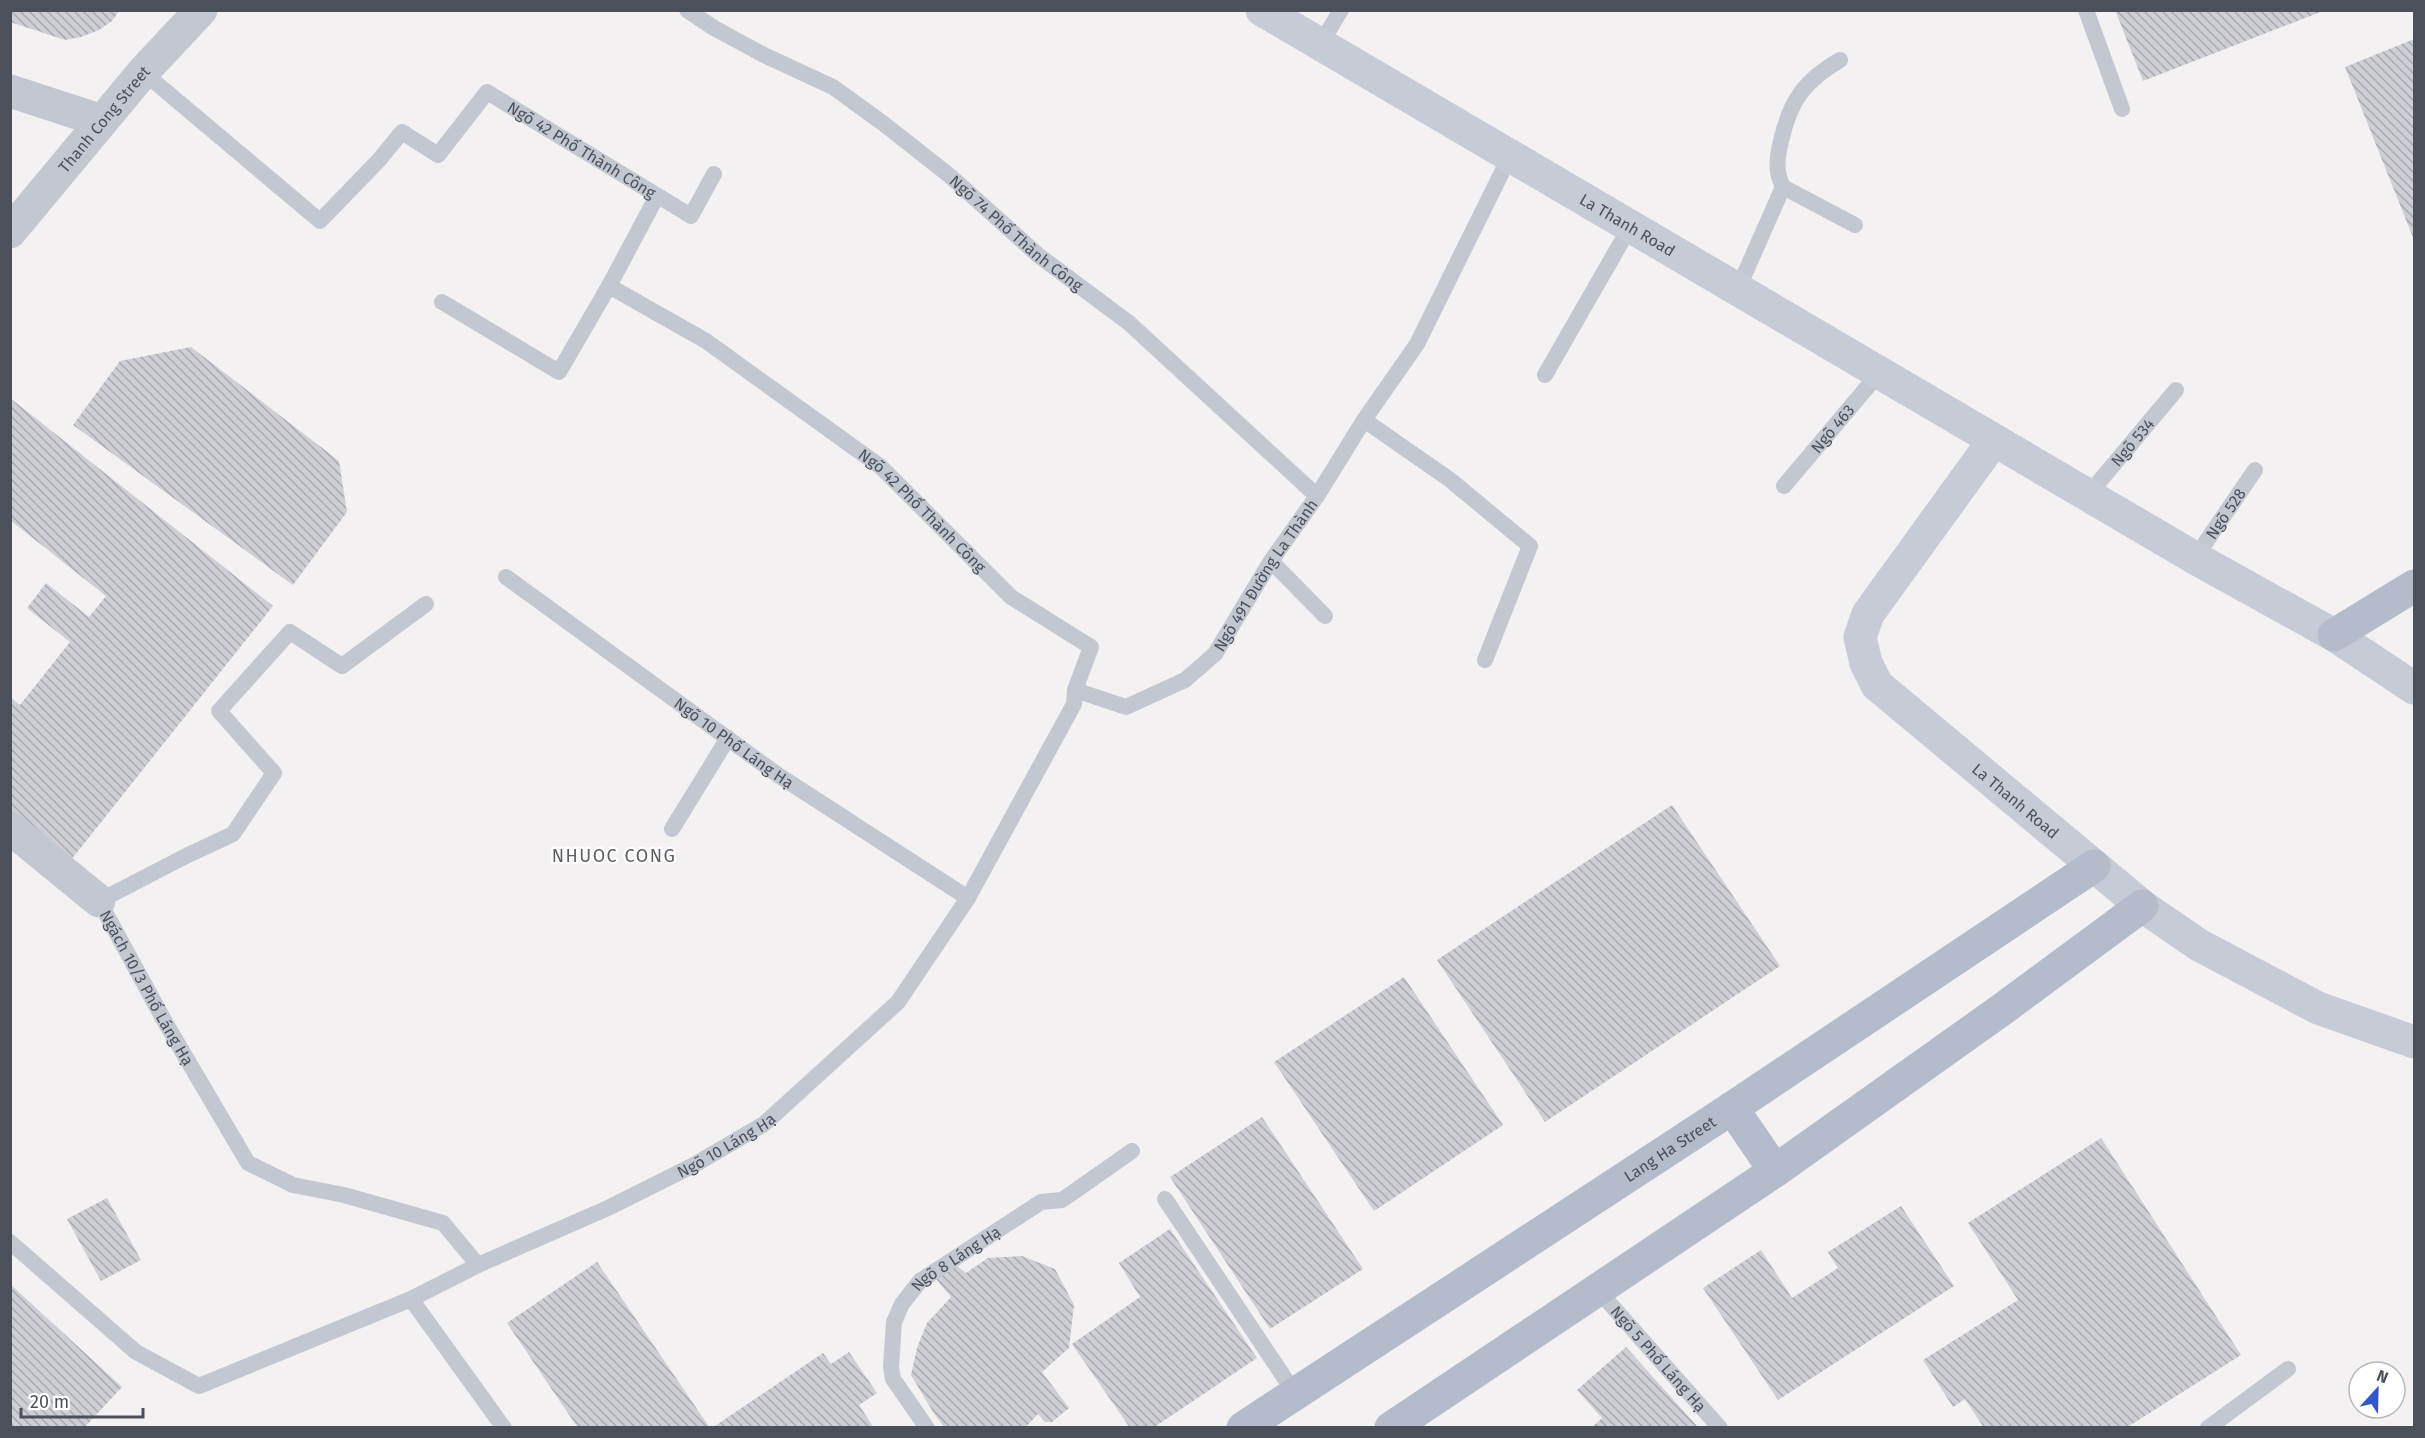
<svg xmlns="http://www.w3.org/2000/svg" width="2425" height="1438" font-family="'Fira Sans',sans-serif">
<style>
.building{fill:url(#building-back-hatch)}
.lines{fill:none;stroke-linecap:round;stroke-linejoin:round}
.lane{stroke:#c3c8d0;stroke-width:16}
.street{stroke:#c3c8d0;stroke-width:33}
.secondary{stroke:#c6cbd6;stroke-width:33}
.primary{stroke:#b4bbcb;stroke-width:33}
.labels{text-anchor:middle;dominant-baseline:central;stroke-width:4.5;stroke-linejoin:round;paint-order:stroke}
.street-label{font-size:16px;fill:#4b505b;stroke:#fff}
.neighbourhood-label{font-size:18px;letter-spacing:1.5px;fill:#5e5f64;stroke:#fff}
</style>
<defs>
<pattern id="building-back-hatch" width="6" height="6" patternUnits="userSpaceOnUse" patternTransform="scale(1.5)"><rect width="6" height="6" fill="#cecfd4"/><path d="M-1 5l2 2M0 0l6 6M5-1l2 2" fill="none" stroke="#a9aaaf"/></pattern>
</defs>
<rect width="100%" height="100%" fill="#f3f1f1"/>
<path class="building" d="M10,10h110l-8,11 -13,9 -18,7 -16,3 -55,-18z
M2115,10h208v1l-180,70z
M2414,39v201l-69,-173z
M191,347l148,114 8,51 -54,73 -220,-160 47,-64z
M10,398l263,208 -210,264 -53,-41v-132l10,8 50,-63 -43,-34 19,-25 43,34 17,-21 -96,-76z
M1672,805l108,161 -235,156 -108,-162z
M1404,977l99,148 -129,86 -100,-149z
M1262,1117l101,152 -93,60 -100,-152z
M2101,1138l140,217 -115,73h-142l-19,-29 -12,8 -30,-47 95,-60 -50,-77z
M107,1198l34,62 -40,21 -34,-62z
M1901,1206l53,80 -176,114 -75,-112 58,-38 31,48 46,-30 -10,-16z
M1170,1229l87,129 -104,70h-23l-58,-84 68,-47 -21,-34z
M1022,1256l33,13 19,36 -5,43 -27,24 27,36 -17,14h-7l-7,-8 -13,14h-80l-12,-16 -22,-37 6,-27 10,-25 24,-26 -16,-19 21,-13 10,8 22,-15z
M597,1262l113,166h-132l-71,-105z
M10,1284l112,103 -38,41 -74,-1z
M1626,1347l71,79 -2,2h-104l11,-10 -25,-28z
M849,1352l28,41 -18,12 15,23h-162l111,-75 8,11z"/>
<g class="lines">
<g class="lane">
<path id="s1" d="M687,10l27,18 50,27 69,32 51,37 66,52 88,79 91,68 188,173"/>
<path d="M2086,10l36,99"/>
<path d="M1320,45l21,-35"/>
<path d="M1840,60c-36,21 -50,41 -59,81 -4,17 -6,30 2,46l72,38"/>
<path id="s2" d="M143,72l177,149 59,-61 23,-28 36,23 49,-63 204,124 23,-42"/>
<path id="s3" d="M609,286l97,55 175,126 130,130 80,50 -16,43"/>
<path d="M1738,289l45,-102"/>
<path d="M442,302l117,70 50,-86 48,-90"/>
<path d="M1545,375l85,-148"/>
<path d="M1364,420l85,59 81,67 -45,114"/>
<path id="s4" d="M1784,486l96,-114"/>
<path id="s5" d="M2088,495l88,-105"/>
<path id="s6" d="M2195,558l60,-88"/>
<path d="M1271,561l54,55"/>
<path id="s7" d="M506,577l272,198 190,123"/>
<path id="s8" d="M426,604l-84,62 -52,-34 -71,79 55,62 -41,61 -47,22 -87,45 66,121 83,141 45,22 51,10 99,28 35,42"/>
<path d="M672,829l56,-91"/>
<path d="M1165,1199l129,193"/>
<path id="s9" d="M10,1242l126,110 63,34 212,-87 67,-34 130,-57 86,-43 70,-41 134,-122 70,-104 106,-194 1,-14 51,17 59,-27 30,-26 56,-93 46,-65 47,-76 53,-76 93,-188"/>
<path id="s10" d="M1597,1289l123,139"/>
<path d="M411,1299l93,129"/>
<path id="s11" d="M927,1428l-34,-49 -2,-12 3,-45 8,-18 18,-23 121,-79 21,-2 70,-49"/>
<path d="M2208,1428l80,-59"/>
</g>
<g class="street">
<path d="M10,91l92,30"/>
<path id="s12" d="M10,232l133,-160 58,-62"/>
<path d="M10,828l89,73"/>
</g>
<g class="secondary">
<path id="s13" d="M1262,10l933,548 139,77 80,53"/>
<path id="s14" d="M1994,440l-126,174 -8,23 6,26 11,22 265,221 57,39 119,63 96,34"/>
</g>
<g class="primary">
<path d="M2334,635l80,-49"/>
<path d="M1732,1108l43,63"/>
<path id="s15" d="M1243,1428l489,-320 362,-242"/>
<path d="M1391,1428l384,-257 229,-163 138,-102"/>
</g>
</g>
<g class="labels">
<g class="street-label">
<text stroke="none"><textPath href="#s12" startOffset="147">Thanh Cong Street</textPath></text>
<text stroke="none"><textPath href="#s2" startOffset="586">Ngõ 42 Phố Thành Công</textPath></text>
<text stroke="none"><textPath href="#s13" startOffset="424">La Thanh Road</textPath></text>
<text stroke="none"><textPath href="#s1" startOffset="400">Ngõ 74 Phố Thành Công</textPath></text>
<text stroke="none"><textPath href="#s4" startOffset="75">Ngõ 463</textPath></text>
<text stroke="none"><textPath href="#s5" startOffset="69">Ngõ 534</textPath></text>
<text stroke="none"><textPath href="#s3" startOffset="387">Ngõ 42 Phố Thành Công</textPath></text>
<text stroke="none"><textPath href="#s6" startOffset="54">Ngõ 528</textPath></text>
<text stroke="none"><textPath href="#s9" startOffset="1656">Ngõ 491 Đường La Thành</textPath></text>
<text stroke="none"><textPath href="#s7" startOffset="282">Ngõ 10 Phố Láng Hạ</textPath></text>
<text stroke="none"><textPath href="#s14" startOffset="471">La Thanh Road</textPath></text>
<text stroke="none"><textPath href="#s8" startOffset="678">Ngách 10/3 Phố Láng Hạ</textPath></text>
<text stroke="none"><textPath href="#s9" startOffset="819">Ngõ 10 Láng Hạ</textPath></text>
<text stroke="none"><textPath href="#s15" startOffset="510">Lang Ha Street</textPath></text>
<text stroke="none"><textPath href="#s11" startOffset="208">Ngõ 8 Láng Hạ</textPath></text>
<text stroke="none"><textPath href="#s10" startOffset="93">Ngõ 5 Phố Láng Hạ</textPath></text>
</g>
<g class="neighbourhood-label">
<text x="614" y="856">NHUOC CONG</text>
</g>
</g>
<rect width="2425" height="1438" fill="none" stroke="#4b505b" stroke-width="24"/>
<g transform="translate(2377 1390) rotate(22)"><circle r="28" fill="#ffffff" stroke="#b7b9bd" stroke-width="1.5"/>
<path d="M0-4.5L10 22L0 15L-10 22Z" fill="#3157cc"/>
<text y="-9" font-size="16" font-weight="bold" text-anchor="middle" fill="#4b505b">N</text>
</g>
<path d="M21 1408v9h122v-9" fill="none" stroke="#4b505b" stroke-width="3"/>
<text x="30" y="1408" font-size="18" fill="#4b505b" stroke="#ffffff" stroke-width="4.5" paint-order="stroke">20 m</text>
</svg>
